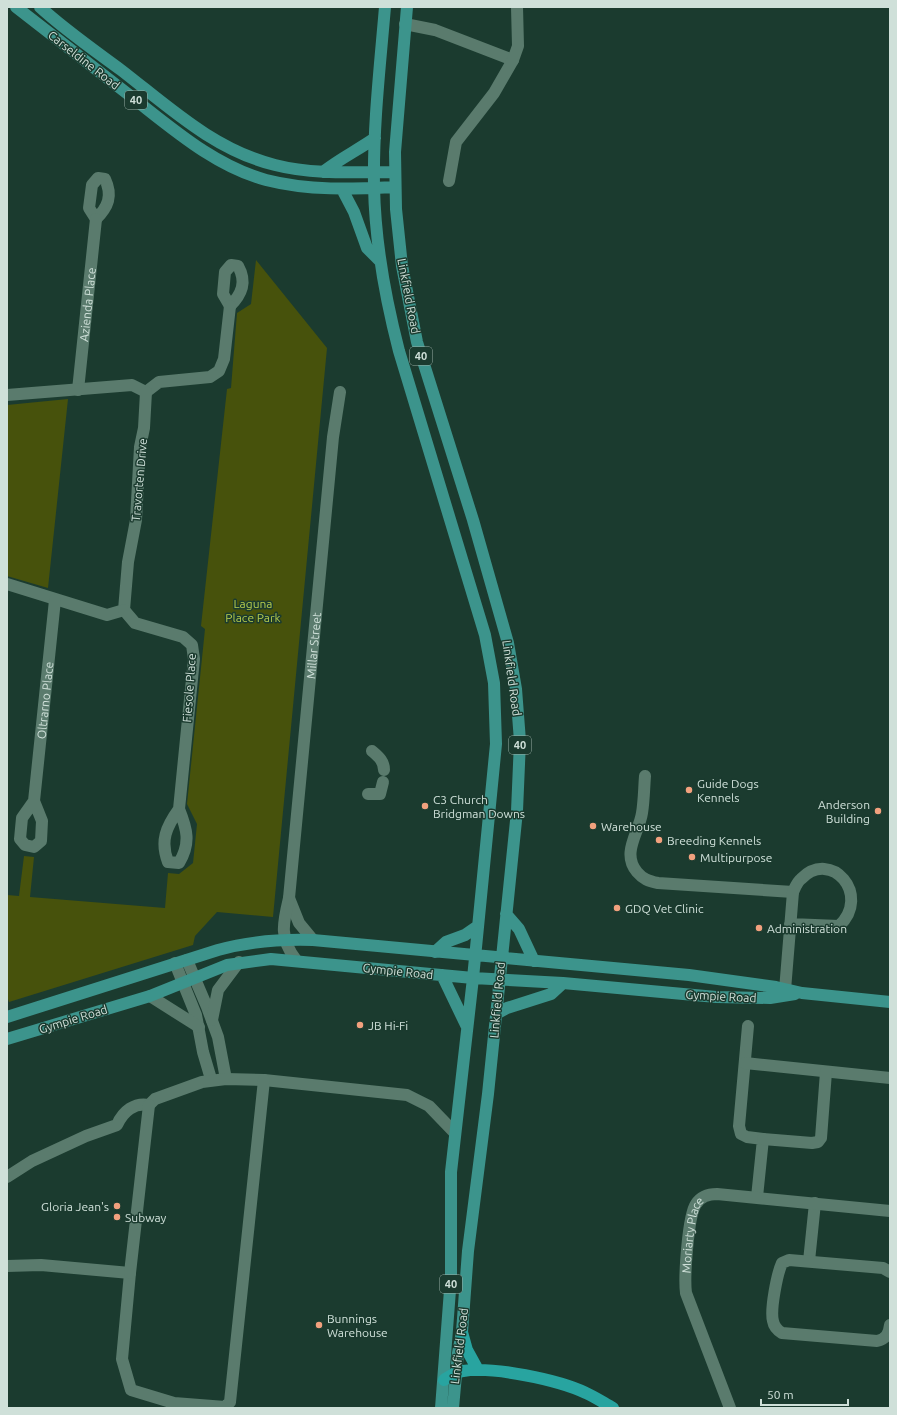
<svg xmlns="http://www.w3.org/2000/svg" width="897" height="1415" font-family="Ubuntu,sans-serif">
<style>
.park{fill:#47520c}
.lines{fill:none;stroke-linecap:round;stroke-linejoin:round}
.minor{stroke:#5a7b6d;stroke-width:12}
.major{stroke:#3c948c;stroke-width:12}
.highway{stroke:#28a4a0;stroke-width:12}
.poi-dot{fill:#f2a17e;stroke:#1b3b2f;stroke-width:1.5}
.labels{text-anchor:middle;dominant-baseline:central;stroke-width:3;stroke-linejoin:round;paint-order:stroke}
.shield{fill:#1b3b2f;stroke:#99aea6;stroke-width:1}
.shield-label{font-size:11px;font-weight:bold;fill:#cfe0d9}
.street-label{font-size:12px;fill:#cfe0d9;stroke:#1b3b2f}
.park-label{font-size:12px;fill:#b6cb4b;stroke:#1b3b2f}
.poi-label{font-size:12px;fill:#cfe0d9;stroke:#1b3b2f;text-anchor:start}
</style>
<rect width="100%" height="100%" fill="#1b3b2f"/>
<path class="park" d="M256,260l71,88 -54,569 -56,-5 -22,24 -2,9 -184,57 -2,-6v-101l12,1 5,-40 10,1 -4,40 135,11 3,-35 11,1 14,-11 4,-39 -10,-20 18,-175 -4,-3 26,-237 4,-1 6,-75 14,-9z
M68,399l-20,189 -41,-12v-171z"/>
<g class="lines">
<g class="minor">
<path d="M405,24l30,6 78,30"/>
<path d="M98,178l7,1c8,17 3,28 -9,40l-7,-11 3,-23z"/>
<path d="M449,181l7,-39 38,-49 19,-33 5,-14 -1,-39"/>
<path d="M231,265l7,1c9,16 4,28 -8,40l-7,-12 2,-22z"/>
<path id="s1" d="M78,390l18,-171"/>
<path d="M146,392l13,-10 51,-5 9,-6 5,-12 6,-53"/>
<path d="M7,395l125,-10 14,7 -2,36 -4,19 -4,73 -8,42 -4,48 -17,5 -100,-31"/>
<path d="M124,610l11,13 48,14 9,8 2,14 -15,150c-13,18 -19,32 -11,53l11,1c12,-20 8,-34 0,-54"/>
<path d="M372,751c7,6 12,10 12,19"/>
<path d="M645,776c-1,13 -1,25 -3,37 -3,20 -21,40 -5,59 6,7 11,9 21,11l135,9"/>
<path d="M368,794h12l3,-12"/>
<path id="s2" d="M34,801l8,20 -1,20 -7,6 -9,-2 -5,-6 2,-21 12,-17 21,-201"/>
<path d="M289,898l10,25 14,17"/>
<path d="M187,960l20,47 11,30 8,42"/>
<path id="s3" d="M296,960c-17,-22 -13,-37 -7,-62l44,-461 7,-45"/>
<path d="M175,963l21,52 7,37 8,27"/>
<path d="M785,990l8,-98c2,-4 4,-10 8,-13 30,-31 71,16 38,47l-49,-2"/>
<path d="M150,996l49,31"/>
<path d="M212,1020l6,-30 21,-28"/>
<path d="M748,1026l-9,100 2,8 6,3 16,2 -6,58"/>
<path d="M745,1063l145,15"/>
<path d="M763,1139l49,4 6,-1 3,-4 5,-66"/>
<path d="M7,1177l25,-16 54,-25 31,-11c6,-14 18,-23 32,-20l6,-6 47,-17 24,-3 38,1 143,15 22,11 26,27"/>
<path d="M809,1261l6,-58"/>
<path d="M7,1266l34,-1 89,8 -8,86 9,31 43,13 51,4 5,-5 34,-322"/>
<path d="M890,1272l-7,-4 -94,-8 -7,3c-5,11 -12,47 -9,58 1,6 4,9 9,12l95,8c9,-2 12,-7 13,-16"/>
<path d="M130,1273l19,-168"/>
<path id="s4" d="M730,1408l-44,-115c-2,-15 2,-78 10,-89 5,-8 12,-10 21,-10l173,17"/>
</g>
<path class="major" d="M16,7c39,30 78,61 117,91 41,32 82,68 133,82 43,11 86,9 129,7
M40,7c25,23 54,43 81,63 48,37 93,80 154,95 39,10 80,7 120,7
M385,7c-5,59 -12,119 -11,179 1,56 11,111 25,165l86,284 9,48 2,61 -23,234 -22,194v105l-10,131
M407,7l-12,145 1,57 6,57 15,76 56,178 35,123 8,46 4,52 -3,70 -29,283 -20,157 -6,81 -4,21 -5,55
M323,172c16,-13 35,-22 52,-34
M342,189l12,23 13,36 13,13
M506,914l13,15 15,32
M435,952l11,-10 19,-7 13,-9
M442,975l25,52
M496,1014l11,-6 44,-14 12,-11
M7,1017l211,-67c32,-9 62,-11 95,-10l376,35 87,12 26,6 88,9
M7,1039l143,-43 77,-31 44,-6 202,19 90,5 153,14 54,1 25,-4"/>
<path class="highway" d="M462,1332l5,18 11,20
M444,1380c6,-4 11,-8 19,-9 29,-5 96,9 123,22 9,4 18,10 27,15"/>
</g>
<g class="poi-dot">
<circle cx="689" cy="790" r="4"/>
<circle cx="425" cy="806" r="4"/>
<circle cx="878" cy="811" r="4"/>
<circle cx="593" cy="826" r="4"/>
<circle cx="659" cy="840" r="4"/>
<circle cx="692" cy="857" r="4"/>
<circle cx="617" cy="908" r="4"/>
<circle cx="759" cy="928" r="4"/>
<circle cx="360" cy="1025" r="4"/>
<circle cx="117" cy="1206" r="4"/>
<circle cx="117" cy="1217" r="4"/>
<circle cx="319" cy="1325" r="4"/>
</g>
<g class="labels">
<g class="shield">
<rect x="125" y="91" width="22" height="18" rx="3"/>
<rect x="410" y="347" width="22" height="18" rx="3"/>
<rect x="509" y="736" width="22" height="18" rx="3"/>
<rect x="440" y="1275" width="22" height="18" rx="3"/>
</g>
<g class="shield-label">
<text x="136" y="100">40</text>
<text x="421" y="356">40</text>
<text x="520" y="745">40</text>
<text x="451" y="1284">40</text>
</g>
<g class="street-label">
<text transform="translate(84 60) rotate(38)">Carseldine Road</text>
<text transform="translate(409 296) rotate(79)">Linkfield Road</text>
<text stroke="none"><textPath href="#s1" startOffset="86">Azienda Place</textPath></text>
<text transform="translate(139 480) rotate(-85)">Travorten Drive</text>
<text stroke="none"><textPath href="#s3" startOffset="319">Millar Street</textPath></text>
<text transform="translate(512 678) rotate(82)">Linkfield Road</text>
<text transform="translate(189 688) rotate(-86)">Fiesole Place</text>
<text stroke="none"><textPath href="#s2" startOffset="211">Oltrarno Place</textPath></text>
<text transform="translate(398 971) rotate(6)">Gympie Road</text>
<text transform="translate(721 996) rotate(3)">Gympie Road</text>
<text transform="translate(497 1000) rotate(-85)">Linkfield Road</text>
<text transform="translate(73 1019) rotate(-17)">Gympie Road</text>
<text stroke="none"><textPath href="#s4" startOffset="182">Moriarty Place</textPath></text>
<text transform="translate(459 1346) rotate(-83)">Linkfield Road</text>
</g>
<g class="park-label">
<text x="253" y="603">Laguna<tspan x="253" dy="14">Place Park</tspan></text>
</g>
<g class="poi-label">
<text x="697" y="783">Guide Dogs<tspan x="697" dy="14">Kennels</tspan></text>
<text x="433" y="799">C3 Church<tspan x="433" dy="14">Bridgman Downs</tspan></text>
<text x="870" y="804" text-anchor="end">Anderson<tspan x="870" dy="14">Building</tspan></text>
<text x="601" y="826">Warehouse</text>
<text x="667" y="840">Breeding Kennels</text>
<text x="700" y="857">Multipurpose</text>
<text x="625" y="908">GDQ Vet Clinic</text>
<text x="767" y="928">Administration</text>
<text x="368" y="1025">JB Hi-Fi</text>
<text x="109" y="1206" text-anchor="end">Gloria Jean's</text>
<text x="125" y="1217">Subway</text>
<text x="327" y="1318">Bunnings<tspan x="327" dy="14">Warehouse</tspan></text>
</g>
</g>
<rect width="897" height="1415" fill="none" stroke="#cfe0d9" stroke-width="16"/>
<path d="M761 1399v6h87v-6" fill="none" stroke="#cfe0d9" stroke-width="2"/>
<text x="767" y="1399" font-size="12" fill="#cfe0d9" stroke="#1b3b2f" stroke-width="3" paint-order="stroke">50 m</text>
</svg>
